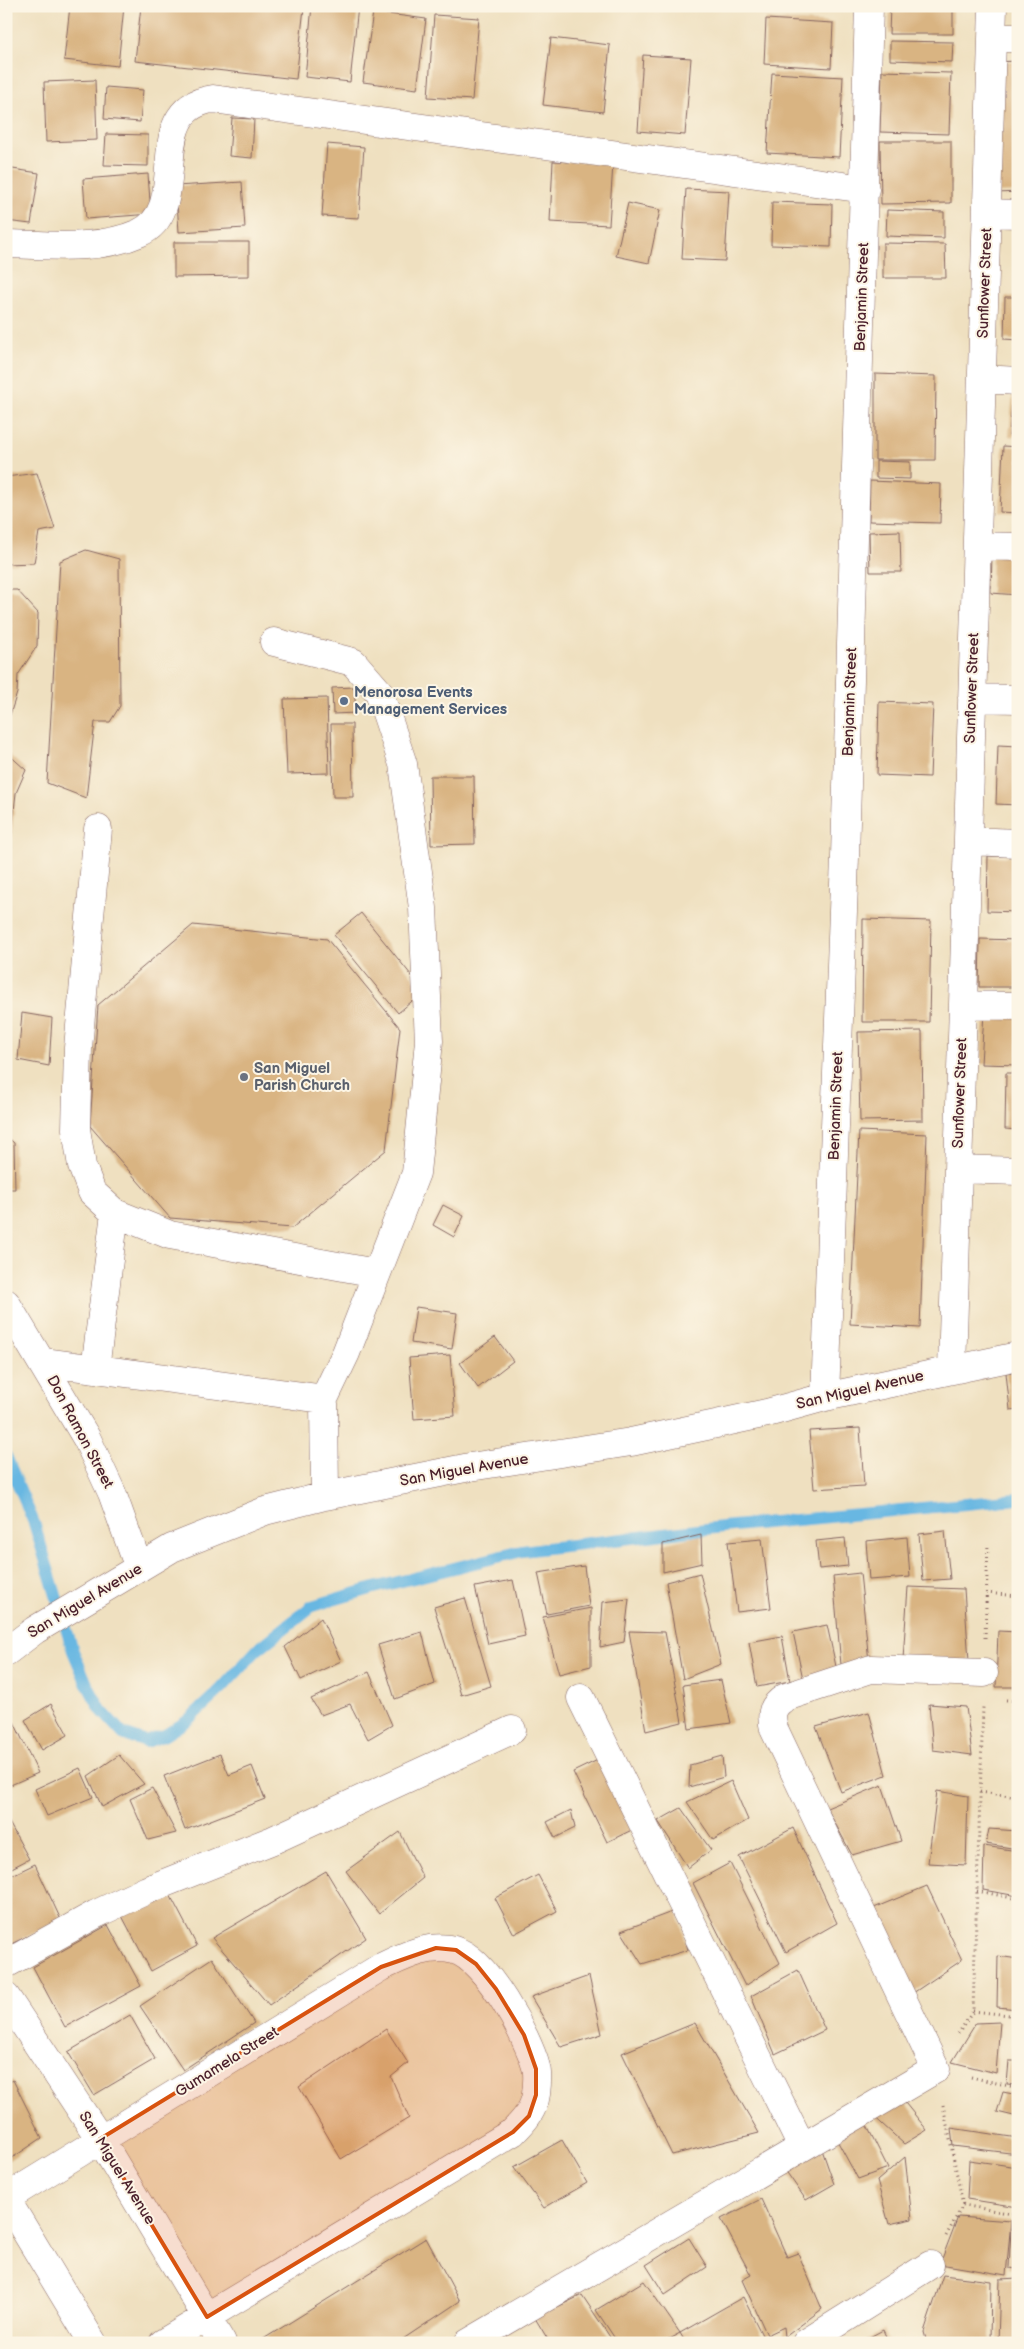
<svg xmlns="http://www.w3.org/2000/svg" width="1024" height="2349" font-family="'Balsamiq Sans',sans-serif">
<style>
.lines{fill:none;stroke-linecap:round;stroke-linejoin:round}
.stream{stroke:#67b7e2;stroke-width:12}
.building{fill:#d9b482}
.minor-casing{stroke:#84635f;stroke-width:29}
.path{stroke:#84635f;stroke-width:3;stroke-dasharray:1 4;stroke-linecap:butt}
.minor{stroke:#fff;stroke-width:28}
.marked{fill:#d8530f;fill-opacity:0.2;stroke:#d8530f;stroke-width:4;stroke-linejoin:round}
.service-dot{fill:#5c6f8a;stroke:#fcf5e5;stroke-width:2}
.worship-dot{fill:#6b7280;stroke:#fcf5e5;stroke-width:2}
.labels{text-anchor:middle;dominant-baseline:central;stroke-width:4;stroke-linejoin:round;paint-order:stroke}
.street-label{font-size:15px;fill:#4a1f2b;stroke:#fcf5e5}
.service-label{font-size:15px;font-weight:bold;fill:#4e5e75;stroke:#fcf5e5;text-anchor:start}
.worship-label{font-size:15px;font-weight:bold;fill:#5b616d;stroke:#fcf5e5;text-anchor:start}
</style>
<rect width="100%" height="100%" fill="#fcf5e5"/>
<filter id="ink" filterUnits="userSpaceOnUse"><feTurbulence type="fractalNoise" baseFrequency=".02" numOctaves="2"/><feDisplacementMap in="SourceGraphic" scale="10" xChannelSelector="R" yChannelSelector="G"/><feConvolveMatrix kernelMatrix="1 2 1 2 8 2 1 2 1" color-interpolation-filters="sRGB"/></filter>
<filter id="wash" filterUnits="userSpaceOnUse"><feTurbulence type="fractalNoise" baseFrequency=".0096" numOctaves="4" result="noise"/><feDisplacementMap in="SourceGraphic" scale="20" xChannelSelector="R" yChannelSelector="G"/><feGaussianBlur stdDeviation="1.12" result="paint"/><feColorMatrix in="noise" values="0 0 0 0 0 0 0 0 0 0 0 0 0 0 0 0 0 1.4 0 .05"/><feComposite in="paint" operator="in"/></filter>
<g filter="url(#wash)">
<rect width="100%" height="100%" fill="#efe0c0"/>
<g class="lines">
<path class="stream" d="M6,1456l28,67 39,128 14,33 14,26 22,24 23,8 19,-7 22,-14 34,-32 36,-39 55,-44 62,-18 148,-37 201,-24 295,-28"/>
</g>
<g id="blocks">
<path class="building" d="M70,6h54l-6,60 -54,-6z
M141,6h146l17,2 -8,71 -161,-18z
M312,6h46l-8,76 -45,-5z
M890,6h63v28h-64z
M373,12l53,7 -9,70 -54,-7z
M434,15l45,3 -7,82 -44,-3z
M766,19l67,4 -2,45 -67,-4z
M551,38l59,7 -7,67 -60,-7z
M890,41l63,1 -1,20 -62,-2z
M643,55l48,3 -6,77 -47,-4z
M1018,61v131l-21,1 -4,-131z
M882,71l69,2 -2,61 -69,-2z
M772,73l71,4 -4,80 -72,-4z
M95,80l2,60 -51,2 -2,-60z
M106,87l37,3 -3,32 -36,-3z
M232,118l22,1 -2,39 -23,-2z
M106,134l42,1v31l-44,-1z
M880,141h71v62l-70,1z
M327,144l37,3 -5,71 -37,-2z
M553,161l60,3 -4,61 -59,-3z
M6,168l33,5 -8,51 -25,-3z
M148,174l3,40 -65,5 -3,-40z
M242,182l3,46 -66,4 -3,-46z
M686,189l43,2 -4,70 -43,-2z
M772,202l60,2 -1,43 -60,-2z
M628,203l32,7 -11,53 -33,-7z
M887,210l57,2v26l-58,-2z
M174,242h75v34l-75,1z
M883,243l62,1 1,34h-63z
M1005,297h13v43l-14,-1z
M875,374l61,2 -1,84h-60z
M1013,393h5v44l-9,-1z
M1003,446l15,1v66l-18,-1z
M876,461l34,1v17l-34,-1z
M37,473l18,56 -16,3 -5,31 -28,1v-87z
M870,481l71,3 -1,39 -71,-2z
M900,531l1,41h-31l-1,-40z
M86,550l33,9 1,147 -10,16h-15l-9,76 -39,-15 13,-222z
M992,555l26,1v39l-27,-2z
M6,590h11l21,23 -1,33 -19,29 -1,18 -10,31z
M354,687l2,26 -23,1 -1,-26z
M327,698l2,75 -42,1 -3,-75z
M879,702l54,2 -3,73 -53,-2z
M331,724h21l1,73h-20z
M998,745l20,1v59l-22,-1z
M6,752l20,18 -10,23 -6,54 -4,-1z
M430,776h44l1,68 -44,1z
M988,856l30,1v55l-31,-1z
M361,913l63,78 -26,22 -64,-78z
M863,919l68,2 -2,101h-67z
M193,925l134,14 73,89 -14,122 -94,78 -122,-10 -80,-92 8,-121z
M980,939l38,1v47h-39z
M984,1012l34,2v51l-37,-1z
M22,1013l30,5 -3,48 -31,-6z
M922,1031l1,89 -63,1 -2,-89z
M1006,1073h12v57l-13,-1z
M859,1131l68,3 -7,194 -70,-4z
M6,1136l8,7 1,46h-9z
M443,1205l21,11 -10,21 -21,-12z
M416,1307l41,6 -5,36 -41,-6z
M495,1337l18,24 -35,27 -18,-25z
M450,1355l5,61 -41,3 -5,-61z
M1018,1371v38l-8,1 -4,-37z
M860,1428l4,58 -50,3 -5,-58z
M945,1531l5,48 -27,2 -4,-47z
M701,1535l1,28 -39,9v-28z
M907,1537l3,40 -41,3 -3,-39z
M845,1538l3,28 -29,3 -3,-28z
M762,1539l9,69 -34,4 -9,-70z
M584,1566l5,40 -42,8 -9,-41z
M700,1573l21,91 -38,15 -17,-97z
M860,1573l9,89 -28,3 -8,-89z
M513,1580l12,56 -37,8 -13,-57z
M908,1587l56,2 5,72 -66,-2z
M465,1598l26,88 -30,9 -27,-88z
M629,1599l-5,43 -24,5 3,-45z
M591,1608v58l-32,8 -16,-57z
M321,1618l20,43 -40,19 -16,-33z
M827,1625l10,46 -34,8 -10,-47z
M629,1631l36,1 17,90 -36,9z
M998,1631l20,1 -2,55h-20z
M422,1632l13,52 -40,15 -17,-54z
M782,1636l8,45 -33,6 -8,-45z
M369,1672l23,53 -24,14 -18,-35 -29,11 -10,-16z
M721,1680l10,43 -42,6 -6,-44z
M51,1704l17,31 -26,15 -17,-30z
M929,1704l37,3 6,48 -39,-5z
M869,1712l17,63 -45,17 -25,-65z
M14,1722l24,51 -32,14v-61z
M220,1754l9,21 23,-9 13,33 -80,31 -21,-54z
M119,1755l25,29 -42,23 -14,-31z
M722,1756l2,21 -35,10 1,-22z
M604,1757l34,70 -31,15 -34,-70z
M80,1768l13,29 -46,19 -12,-27z
M731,1781l17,39 -35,20 -26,-38z
M882,1785l19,56 -49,14 -25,-47z
M152,1788l24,45 -28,7 -18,-41z
M937,1791l31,5 -2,69 -38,-2z
M681,1808l30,42 -23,18 -30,-47z
M571,1810l4,18 -20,10 -8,-16z
M6,1817l23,42 -23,12z
M793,1828l44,95 -51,29 -47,-95z
M989,1829l29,2v18l-32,-5z
M400,1832l23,46 -44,36 -33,-43z
M984,1846l34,5v45l-35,-6z
M730,1863l50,100 -35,23 -52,-103z
M35,1864l26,56 -50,24 -5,-9v-57z
M326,1871l40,67 -97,67 -57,-67z
M538,1875l19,36 -43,23 -19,-36z
M927,1886l35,74 -49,33 -39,-85z
M167,1889l30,57 -46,25 -30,-57z
M677,1910l11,40 -46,14 -21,-33z
M108,1925l33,61 -76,41 -32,-60z
M998,1956l20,3v50l-21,-2z
M212,1958l42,65 -71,47 -43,-64z
M798,1970l27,60 -50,24 -24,-58z
M589,1976l13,58 -41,13 -30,-50z
M130,2015l25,44 -61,36 -26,-43z
M1000,2022l-4,51 -44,-11 24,-39z
M695,2023l64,110 -87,22 -50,-102z
M386,2029l22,34 -17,14 18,41 -68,41 -42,-72z
M1009,2061h9v24l-11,-1z
M13,2080l29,58 -36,24v-78z
M1003,2092l15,3v22l-21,-5z
M897,2093l30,37 -23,14 -34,-31z
M862,2116l26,52 -30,11 -25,-46z
M951,2128l67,10v16l-65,-8z
M562,2140l25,43 -43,25 -30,-41z
M820,2144l14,40 -28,16 -23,-33z
M905,2157l7,62 -23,5 -12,-43z
M969,2160l49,7v40l-51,-8z
M761,2199l26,58 11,-4 24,56 -37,28 -1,-10 -17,8 -25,-55 9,-5 -30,-56z
M958,2217l53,4 -5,54 -66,-11z
M1011,2229l7,1v39l-9,-1z
M426,2238l34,63 -63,42h-140z
M689,2238l18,29 -42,28 -19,-30z
M943,2275l48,6 -1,62h-63l-3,-11z
M1018,2278v65h-20l2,-64z
M644,2281l36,52 63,-36 23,46h-80l-6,-10 -19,10h-43l-22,-33z
M582,2295l32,48h-64l-15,-25z
M883,2330l6,13h-22l-1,-4z"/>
</g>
</g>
<g filter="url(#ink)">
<use href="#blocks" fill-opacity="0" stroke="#84635f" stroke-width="1"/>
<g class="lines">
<g class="minor-casing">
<path id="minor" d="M992,38h26
M987,213l31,1
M6,244c44,1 92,7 133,-11 56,-24 1,-124 74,-134l652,90
M982,379l36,2
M977,546l41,1
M274,642l79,20 26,30 24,72 20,144 6,133 -13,132 -70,180 -22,46 1,97
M972,698l46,1
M98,829l-20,219 -2,81 6,37 10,26 23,21 55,22 206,38
M968,841l50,2
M963,1005l55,1
M958,1169l60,2
M6,1303l81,136 25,54 27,75
M43,1362l281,37
M95,1369l20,-156
M952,1370l41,-1364
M825,1397l20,-540 24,-851
M6,1652l29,-22 137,-82 93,-37 60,-15 145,-29 161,-25 85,-18 51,-11 58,-16 193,-41
M581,1698l221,449
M6,1964l90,-50 51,-24 126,-50 239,-110
M6,1997l94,142 122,204
M6,2198l375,-231c22,-10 48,-24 73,-17 32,8 74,87 82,117 2,7 1,19 0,27 -2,16 -12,27 -23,38l-350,211
M6,2199l87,144
M468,2343l468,-274 -162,-340c-4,-16 -2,-23 12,-32l85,-28 113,4
M806,2343l124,-78"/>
</g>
<path class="path" d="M986,1593l32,3
M985,1638l3,-95
M1006,1700l12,1
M980,1792l38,5
M977,1891l41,8
M973,2011l45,5
M958,2034l15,-23 10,-304
M971,2077l47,11
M943,2105l20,100
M946,2236l17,-31 55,10"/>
<use href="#minor" class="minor"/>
</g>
</g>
<path class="marked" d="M436,1948l20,2 20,14 20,25 28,46 12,34v26l-7,21 -16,16 -306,185 -107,-178 281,-172z"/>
<circle class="service-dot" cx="344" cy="701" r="5"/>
<circle class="worship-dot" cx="244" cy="1077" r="5"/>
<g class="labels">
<g class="street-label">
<text transform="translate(985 283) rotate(-88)">Sunflower Street</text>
<text transform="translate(862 297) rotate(-88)">Benjamin Street</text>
<text transform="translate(972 688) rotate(-88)">Sunflower Street</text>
<text transform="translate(850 702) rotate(-88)">Benjamin Street</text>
<text transform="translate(960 1093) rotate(-88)">Sunflower Street</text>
<text transform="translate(836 1106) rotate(-88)">Benjamin Street</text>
<text transform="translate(860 1390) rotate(-13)">San Miguel Avenue</text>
<text transform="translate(80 1432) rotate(62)">Don Ramon Street</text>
<text transform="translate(464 1470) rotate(-10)">San Miguel Avenue</text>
<text transform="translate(85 1601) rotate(-31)">San Miguel Avenue</text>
<text transform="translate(227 2062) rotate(-32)">Gumamela Street</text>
<text transform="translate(117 2168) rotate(58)">San Miguel Avenue</text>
</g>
<g class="service-label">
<text x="354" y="692">Menorosa Events<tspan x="354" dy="17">Management Services</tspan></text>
</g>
<g class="worship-label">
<text x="254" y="1068">San Miguel<tspan x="254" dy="17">Parish Church</tspan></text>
</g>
</g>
<rect width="1024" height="2349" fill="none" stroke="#fcf5e5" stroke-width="25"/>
</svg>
